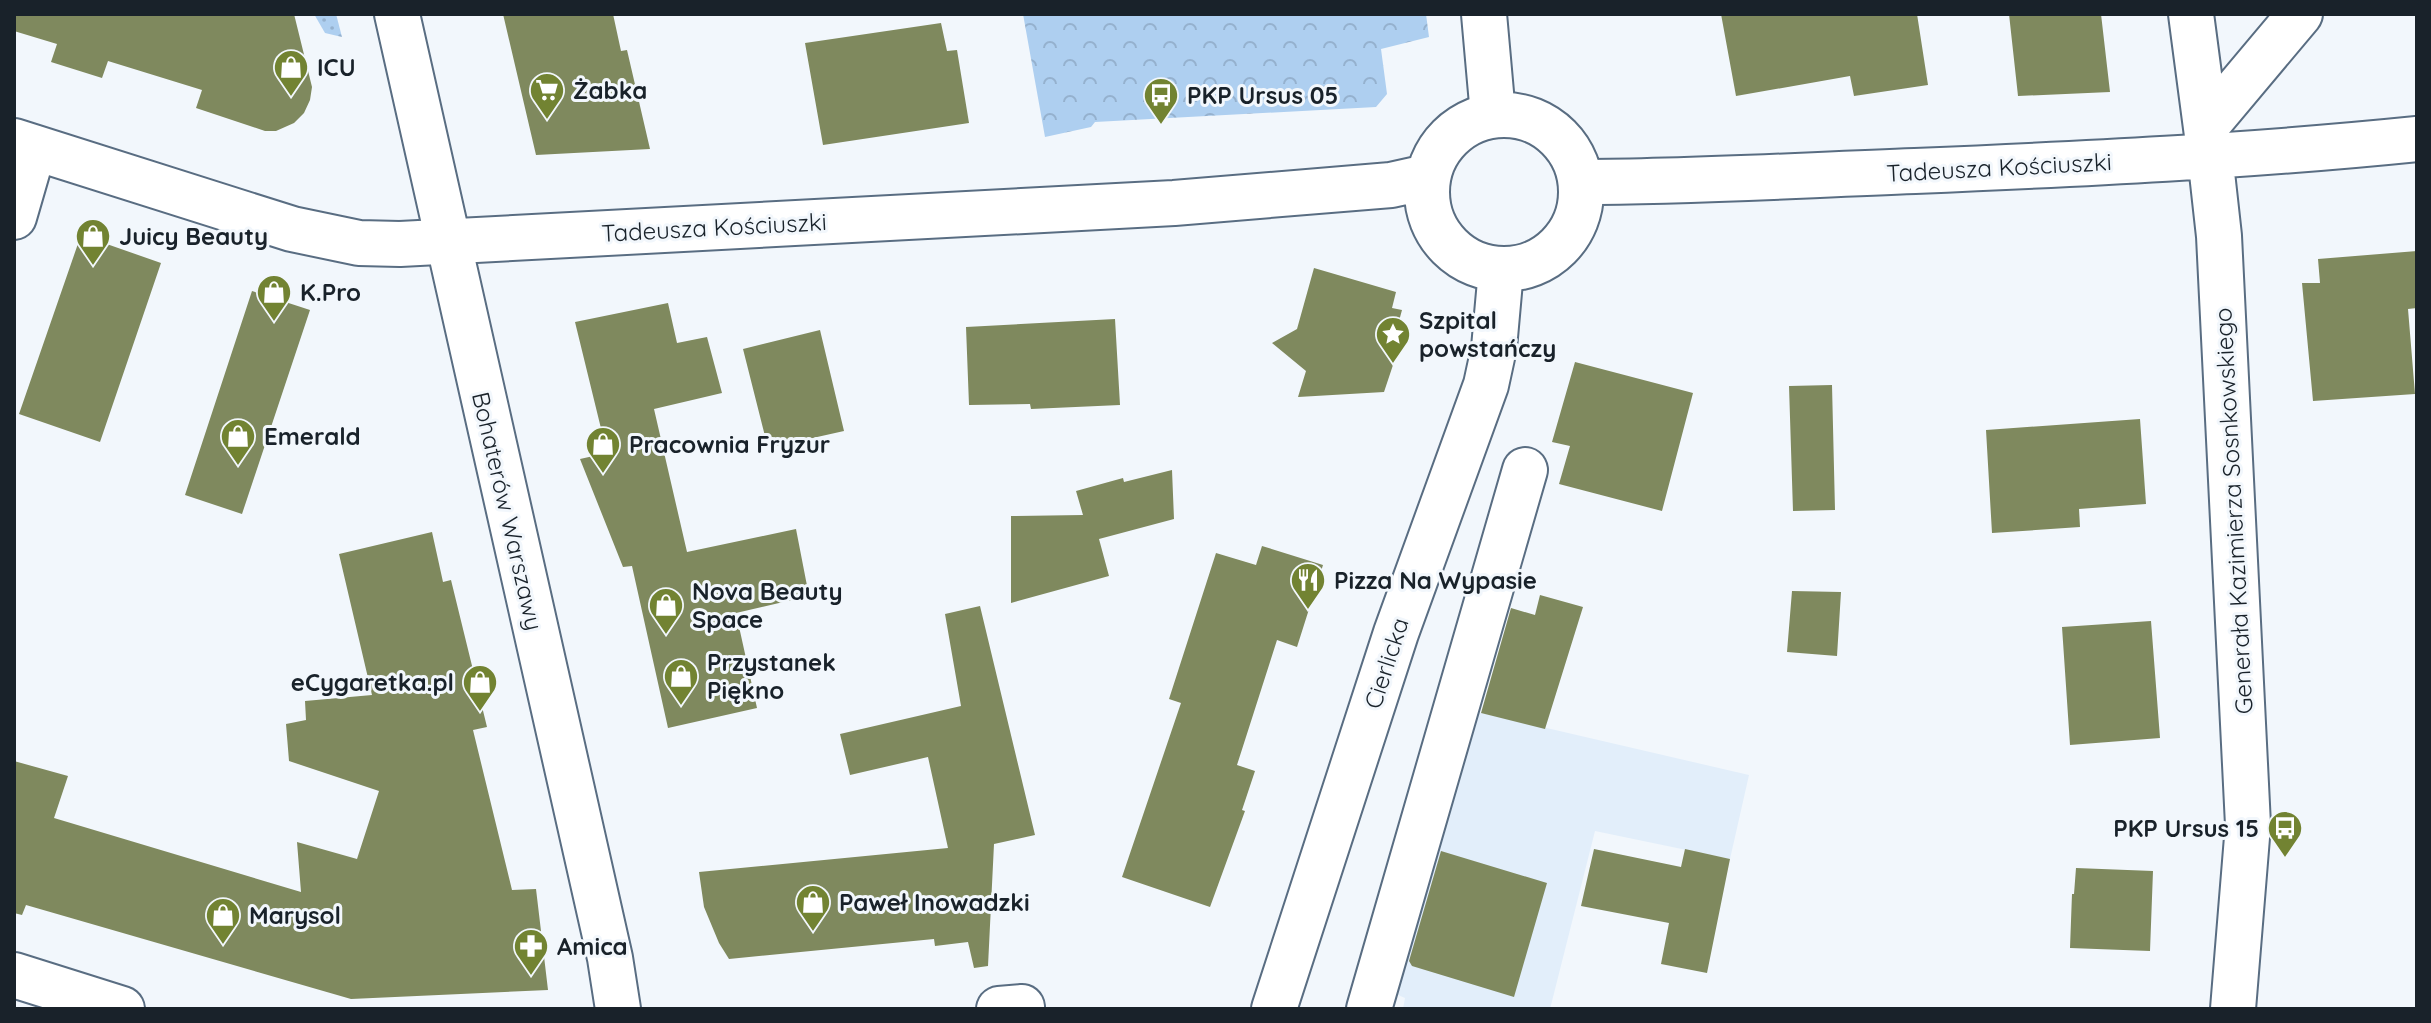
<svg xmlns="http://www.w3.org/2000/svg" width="2431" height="1023" font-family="Quicksand,sans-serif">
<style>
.built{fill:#e2eefa}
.grass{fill:url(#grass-dots)}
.park{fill:url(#park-crowns)}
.building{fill:#7f895e}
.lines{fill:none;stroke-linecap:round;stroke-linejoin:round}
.street-casing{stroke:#596d82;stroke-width:48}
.secondary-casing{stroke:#596d82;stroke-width:48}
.street{stroke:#fff;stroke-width:44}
.secondary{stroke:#fff;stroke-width:44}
.labels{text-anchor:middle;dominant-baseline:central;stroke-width:6;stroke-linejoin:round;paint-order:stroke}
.poi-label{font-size:24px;font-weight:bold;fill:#19222a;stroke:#f2f7fc;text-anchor:start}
.street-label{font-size:24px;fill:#19222a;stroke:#f2f7fc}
</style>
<defs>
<pattern id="grass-dots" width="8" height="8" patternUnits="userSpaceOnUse" patternTransform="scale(2)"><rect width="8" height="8" fill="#aecff0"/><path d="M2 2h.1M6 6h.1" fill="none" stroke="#95b1ce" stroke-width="1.8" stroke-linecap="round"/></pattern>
<pattern id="park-crowns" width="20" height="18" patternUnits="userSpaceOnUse" patternTransform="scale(2)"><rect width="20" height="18" fill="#aecff0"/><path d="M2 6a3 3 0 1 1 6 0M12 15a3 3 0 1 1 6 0" fill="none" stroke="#95b1ce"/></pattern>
</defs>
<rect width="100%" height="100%" fill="#f2f7fc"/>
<path class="built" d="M1473,711l276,64 -19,84 -135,-28 -45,178h-147l2,-11 -16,-7z"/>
<path class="grass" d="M314,14h22l6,23 -17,-4z"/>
<path class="park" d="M1023,14h403l3,23 -48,12 6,45 -11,13 -281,15 -4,5 -46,10z"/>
<path class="building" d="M14,14h280l18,73 -2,13 -6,13 -10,10 -18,8h-11l-69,-23 6,-18 -94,-29 -6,17 -51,-16 6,-18 -43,-13z
M503,14h110l8,37 6,-1 23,99 -114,6z
M1721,14h196l11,71 -74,11 -4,-20 -114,20z
M2009,14h92l9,78 -92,4z
M941,23l6,28 10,-1 12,73 -146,22 -18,-102z
M81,235l80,28 -61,179 -81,-28z
M2417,251v57l-9,1 7,85 -102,7 -11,-118h18l-2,-24z
M1314,268l82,24 -4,16 10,2 -12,44 6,2 -12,36 -86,5 8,-26 -34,-28 25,-14z
M252,291l58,19 -68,204 -57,-19z
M668,303l9,40 30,-6 15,56 -68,16 33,143 109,-23 13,67 -73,17 21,95 -89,20 -36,-162 -9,1 -43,-108 27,-6 -32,-131z
M1115,319l5,86 -89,4 -1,-5 -61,1 -3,-78z
M820,330l24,101 -76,17 -25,-99z
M1575,362l118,31 -31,118 -103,-27 11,-38 -18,-4z
M1832,385l3,125 -42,1 -4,-125z
M2140,419l6,85 -67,5 1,18 -88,6 -6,-103z
M1172,470l2,49 -75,20 10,37 -98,27v-87l72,-1 -7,-24 47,-13 1,4z
M432,532l11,50 8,-2 36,147 -14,3 39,160 24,-1 12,101 -197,9 -325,-94 -4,10 -8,-2v-152l54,15 -14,42 247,74 -4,-50 60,17 22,-68 -90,-30 -3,-37 20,-4 -1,-19 67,-6 -33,-141z
M1262,546l61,19 -26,82 -20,-7 -40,125 18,6 -13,39 3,1 -35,96 -88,-30 59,-174 -12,-4 47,-146 40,12z
M1792,591l49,1 -4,64 -50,-4z
M1540,595l43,12 -38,122 -64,-16 30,-105 24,7z
M980,606l55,229 -41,9 -6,122 -14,2 -6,-26 -33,4 -1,-7 -205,20 -10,-16 -15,-36 -5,-35 249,-24 -20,-91 -78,18 -10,-41 121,-28 -16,-92z
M2151,621l9,117 -90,7 -8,-118z
M1594,849l87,18 4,-18 45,10 -23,114 -46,-9 8,-41 -88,-17z
M1441,851l106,32 -33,114 -102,-31 -3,-5z
M2076,868l77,3 -3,80 -80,-3 2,-54h2z"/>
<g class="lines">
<g class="street-casing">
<path id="street" d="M397,14l213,944 8,51
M1484,14l9,101
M2191,14l17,129
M2206,126l94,-112
M14,217l20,-69
M14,975l108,34
M999,1009l23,-2
M1369,1009l156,-539"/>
</g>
<g class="secondary-casing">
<path id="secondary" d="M1427 192a77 77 0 1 1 154 0a77 77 0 1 1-154 0Z
M14,141l278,88 67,14 41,1 774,-41 217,-18 36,-8
M2210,155l9,81 29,589 -15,184
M1581,182c111,0 222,-7 334,-11 167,-7 335,-15 502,-32
M1274,1009l122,-376 90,-248 8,-37 7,-78"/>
</g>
<use href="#street" class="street"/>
<use href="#secondary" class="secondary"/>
</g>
<defs>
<g id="shop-pin" transform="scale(1.8)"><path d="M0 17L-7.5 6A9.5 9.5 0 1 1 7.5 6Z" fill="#728332" stroke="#f2f7fc"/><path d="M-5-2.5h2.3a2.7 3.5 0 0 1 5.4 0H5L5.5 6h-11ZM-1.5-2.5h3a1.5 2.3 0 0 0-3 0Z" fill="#fff"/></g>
<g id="supermarket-pin" transform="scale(1.8)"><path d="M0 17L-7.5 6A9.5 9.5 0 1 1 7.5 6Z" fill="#728332" stroke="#f2f7fc"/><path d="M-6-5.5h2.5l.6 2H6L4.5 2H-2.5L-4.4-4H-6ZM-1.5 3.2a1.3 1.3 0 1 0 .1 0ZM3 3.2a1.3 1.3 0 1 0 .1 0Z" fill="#fff"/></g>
<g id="bus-pin" transform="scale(1.8)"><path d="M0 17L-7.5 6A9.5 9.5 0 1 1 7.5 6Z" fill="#728332" stroke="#f2f7fc"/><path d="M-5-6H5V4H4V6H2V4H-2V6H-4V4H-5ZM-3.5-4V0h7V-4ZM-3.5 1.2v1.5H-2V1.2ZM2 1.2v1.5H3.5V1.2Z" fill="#fff"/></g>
<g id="sight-pin" transform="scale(1.8)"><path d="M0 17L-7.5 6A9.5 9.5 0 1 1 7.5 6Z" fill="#728332" stroke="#f2f7fc"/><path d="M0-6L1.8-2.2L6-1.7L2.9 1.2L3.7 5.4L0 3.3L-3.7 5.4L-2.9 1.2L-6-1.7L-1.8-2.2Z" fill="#fff"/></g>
<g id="restaurant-pin" transform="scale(1.8)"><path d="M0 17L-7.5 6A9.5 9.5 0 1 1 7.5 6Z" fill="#728332" stroke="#f2f7fc"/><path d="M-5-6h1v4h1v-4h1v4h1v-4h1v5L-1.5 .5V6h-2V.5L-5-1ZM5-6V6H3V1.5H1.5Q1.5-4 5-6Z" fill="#fff"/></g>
<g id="pharmacy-pin" transform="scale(1.8)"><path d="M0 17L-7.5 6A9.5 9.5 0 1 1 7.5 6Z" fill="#728332" stroke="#f2f7fc"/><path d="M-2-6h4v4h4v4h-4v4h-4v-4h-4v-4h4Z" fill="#fff"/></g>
</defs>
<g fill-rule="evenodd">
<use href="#shop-pin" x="291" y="67"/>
<use href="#supermarket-pin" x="547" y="90"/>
<use href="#bus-pin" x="1161" y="95"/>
<use href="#shop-pin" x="93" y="236"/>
<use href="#shop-pin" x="274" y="292"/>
<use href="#sight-pin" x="1393" y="334"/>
<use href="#shop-pin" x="238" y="436"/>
<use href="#shop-pin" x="603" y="444"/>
<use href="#restaurant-pin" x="1308" y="580"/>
<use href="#shop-pin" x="666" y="605"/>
<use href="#shop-pin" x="681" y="676"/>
<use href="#shop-pin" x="480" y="682"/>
<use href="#bus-pin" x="2285" y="828"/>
<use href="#shop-pin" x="813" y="902"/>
<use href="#shop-pin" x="223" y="915"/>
<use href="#pharmacy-pin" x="531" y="946"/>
</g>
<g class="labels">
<g class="poi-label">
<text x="317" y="67">ICU</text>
<text x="573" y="90">Żabka</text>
<text x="1187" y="95">PKP Ursus 05</text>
<text x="119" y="236">Juicy Beauty</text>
<text x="300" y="292">K.Pro</text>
<text x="1419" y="320">Szpital<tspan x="1419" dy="28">powstańczy</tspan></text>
<text x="264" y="436">Emerald</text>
<text x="629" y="444">Pracownia Fryzur</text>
<text x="1334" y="580">Pizza Na Wypasie</text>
<text x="692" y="591">Nova Beauty<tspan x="692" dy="28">Space</tspan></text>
<text x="707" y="662">Przystanek<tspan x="707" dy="28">Piękno</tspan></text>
<text x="454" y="682" text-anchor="end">eCygaretka.pl</text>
<text x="2259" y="828" text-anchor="end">PKP Ursus 15</text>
<text x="839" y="902">Paweł Inowadzki</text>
<text x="249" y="915">Marysol</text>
<text x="557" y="946">Amica</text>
</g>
<g class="street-label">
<text transform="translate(1999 167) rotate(-3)">Tadeusza Kościuszki</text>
<text transform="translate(714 227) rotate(-3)">Tadeusza Kościuszki</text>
<text transform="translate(508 511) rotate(77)">Bohaterów Warszawy</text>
<text transform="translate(2233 511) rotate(-93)">Generała Kazimierza Sosnkowskiego</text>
<text transform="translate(1386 663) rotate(-72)">Cierlicka</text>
</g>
</g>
<rect width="2431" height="1023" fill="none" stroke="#19222a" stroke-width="32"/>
</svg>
